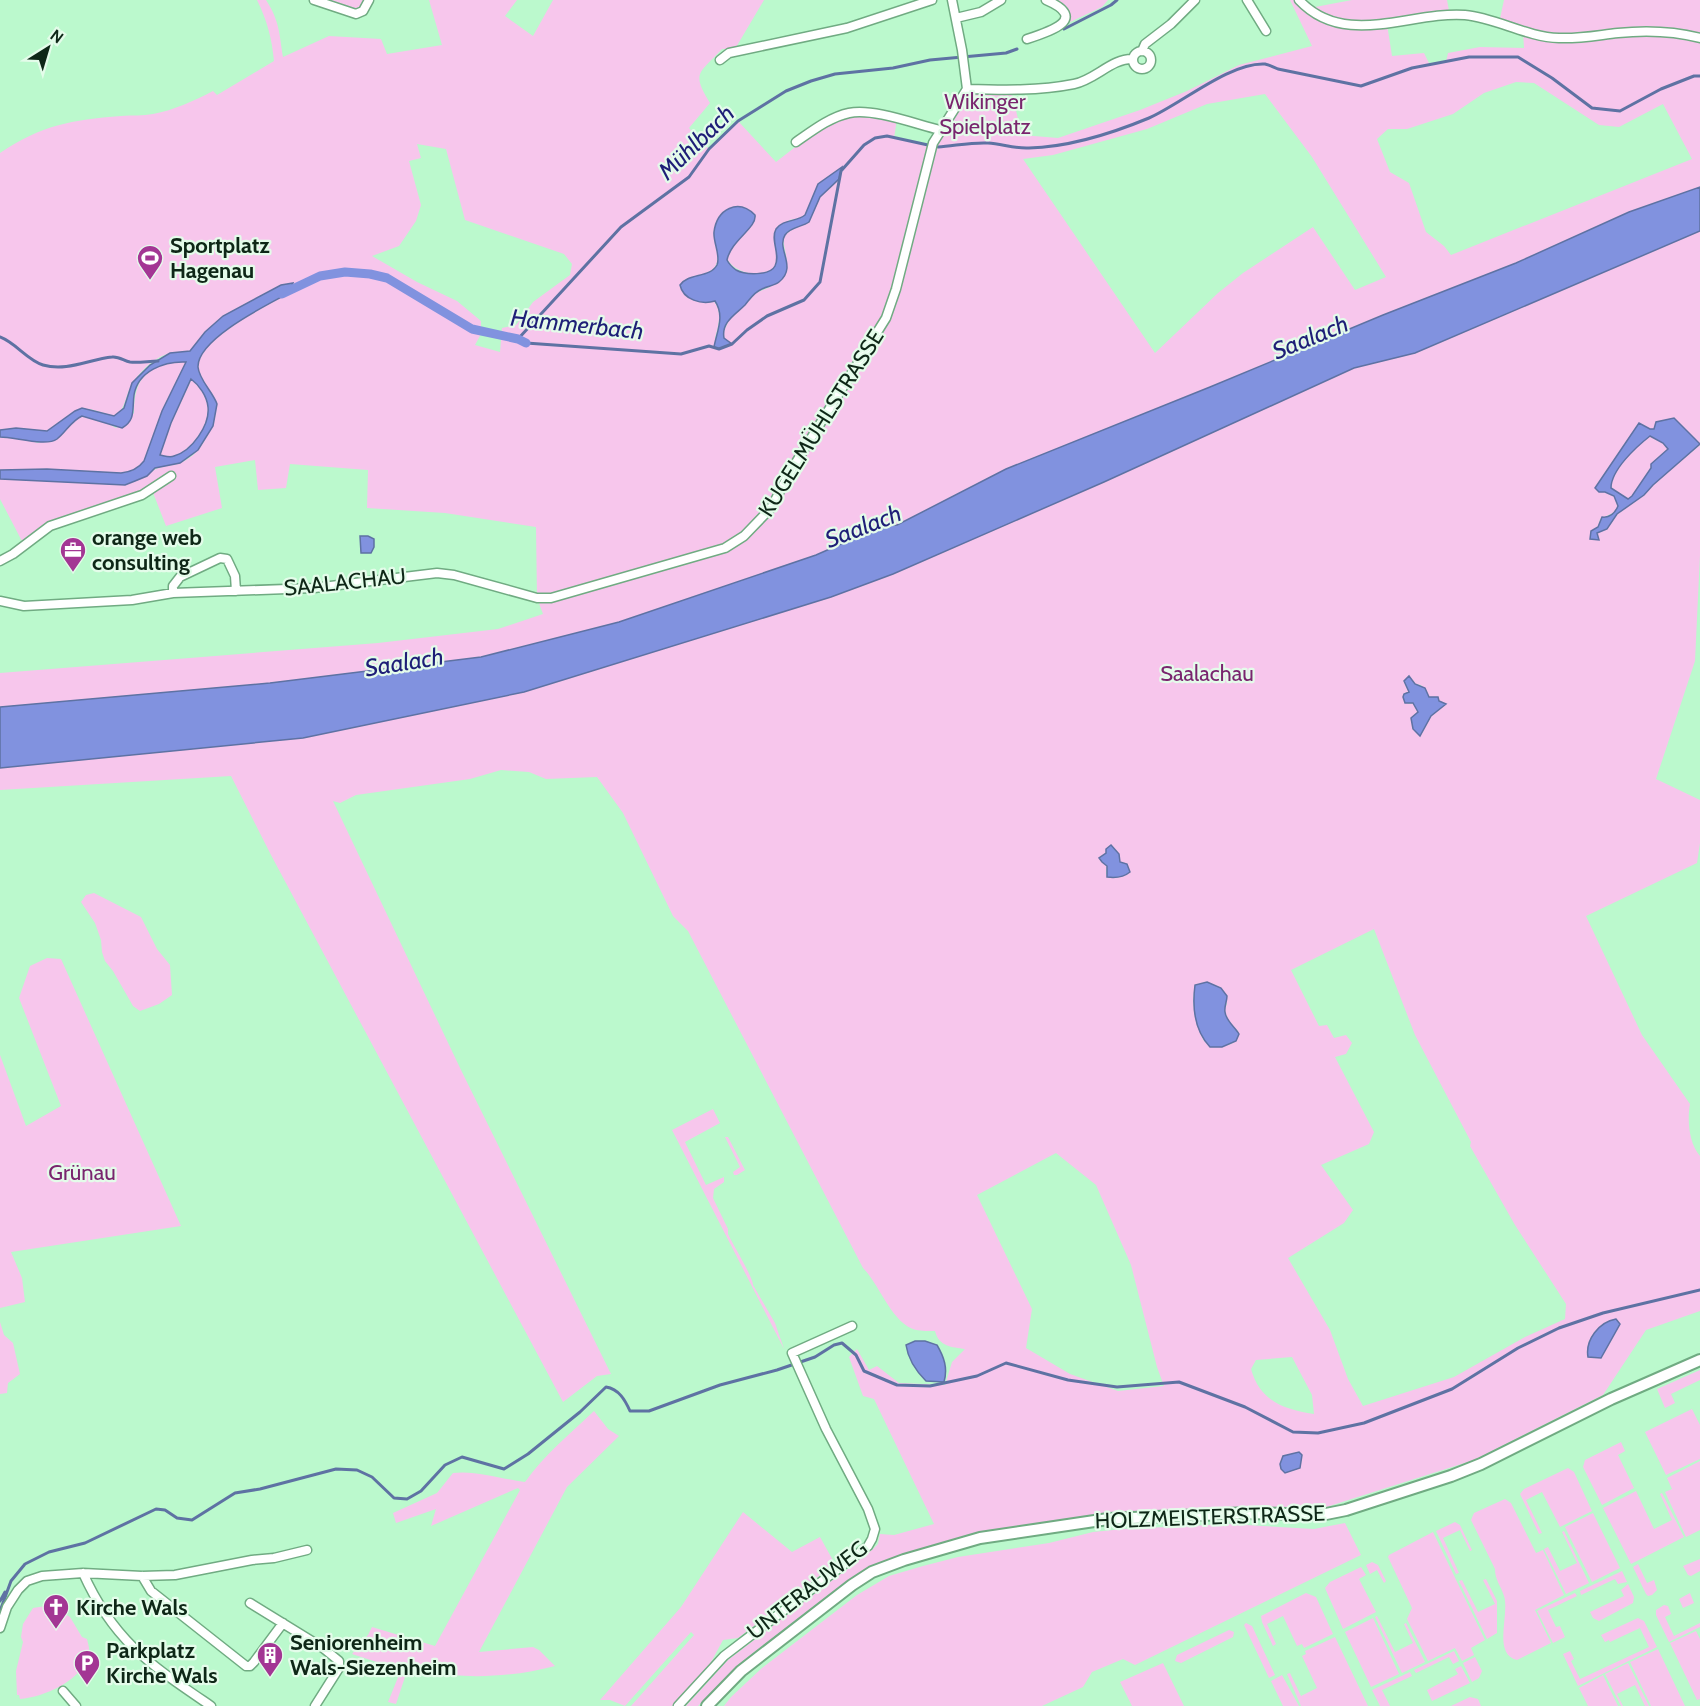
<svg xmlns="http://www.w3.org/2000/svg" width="1700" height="1706" font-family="Cabin,sans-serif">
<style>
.green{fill:#f7c6ec;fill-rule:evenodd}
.water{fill:#8192df;stroke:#5e72a3;stroke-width:1.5;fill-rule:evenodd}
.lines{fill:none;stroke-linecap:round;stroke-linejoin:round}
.stream{stroke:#5e72a3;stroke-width:3}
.canal{stroke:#8192df;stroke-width:9}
.minor-casing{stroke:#70ab82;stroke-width:11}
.tertiary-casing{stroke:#70ab82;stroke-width:14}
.minor{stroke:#fff;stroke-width:8}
.tertiary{stroke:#fff;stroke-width:10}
.labels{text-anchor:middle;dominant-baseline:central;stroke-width:4.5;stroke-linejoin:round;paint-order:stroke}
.park-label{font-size:22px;fill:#79256e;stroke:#e4fcea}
.poi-label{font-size:22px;font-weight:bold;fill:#0e2717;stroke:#e4fcea;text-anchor:start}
.street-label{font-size:22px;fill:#0e2717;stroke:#e4fcea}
.water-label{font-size:24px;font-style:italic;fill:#1e1e77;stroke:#e4fcea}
</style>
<rect width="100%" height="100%" fill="#bbf9cd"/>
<path class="green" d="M257,0h9c14,22 13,33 17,57l46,-21 52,3 6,15 55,-9 -13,-45h88l-12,16 28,20 20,-36h211l-29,49h-13c-23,25 -31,23 -12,54l-21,25 20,21 29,-28 38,41 50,-39 22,-10 49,6 -3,19 44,9 -3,-10 32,-48 44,1 11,45 36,3 82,-28 47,-19 52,-26 73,-19 -22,-46h9l14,11 2,-4 37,-7h95l3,16 -63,8 5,32 32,-3 6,12 16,-3 2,-9 32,-6 44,1 -1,-17 -24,-8 5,-23h196v187l-71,25 -113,51 -133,52 -173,72 -204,82 -109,56 -15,1 -66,29 -197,67 -138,35 -211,26 -270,24v-34l378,-30 120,-14 45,-15 -6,-16 -1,-71 -91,-14 -78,-5 1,-38 -78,-6 -4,24 -28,2 -3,-30 -40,7 7,41 -56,18 -14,-36 -93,32 -35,23 -24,-46v-20l147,-3c9,-10 17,-9 30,-12 25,-7 36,-37 40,-60 -4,-12 -18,-24 -19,-37 -1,-28 70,-62 91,-74l-8,-8 -58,31 -33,35c-6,1 -13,1 -19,2 -17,3 -37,23 -43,40 -4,10 -4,17 -14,23l-24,-7 -43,22 -31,-3 -16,2v-277c42,-28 71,-33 121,-37 11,-1 22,0 32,-2 21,-4 41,-13 60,-23l4,4 57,-34c-2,-22 -7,-41 -17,-61zM1516,82l18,1 65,42 20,2 44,-23 29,55 -241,96 -7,-9 -18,-14 -17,-49 -19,-11 -13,-33 11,-10h19l46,-15 31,-21zM1265,94l47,63 74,120 -31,13 -42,-63 -70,46 -25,20 -63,60 -132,-194 30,-4 94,-26 60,-25zM417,144l29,5 19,71 99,34 8,10 -2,11 -37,27 -17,23 -14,3 -2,24 -25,-7 6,-11v-13l-24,-20 -40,-19 -45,-26 27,-10 17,-25 5,-16 -12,-44 12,-3zM842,167l-3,12 -19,18 -11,25c-37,16 -23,13 -22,45l-17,20 -14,6 -13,14 -12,9 -8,17 1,5h-9c12,-39 -3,-38 -32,-57 15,-8 38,-5 34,-28l33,-25 -16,15 -7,16c9,15 34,20 48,8l14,-47 12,-2 4,-3 13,-31z
M314,0h55l-9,13z
M1046,0h62l-6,7 -34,16 -5,-13z
M1700,231v324l-5,106 -39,118 44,21v43l-3,20 -111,53 56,119 48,69c-3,16 -1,40 10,52v155l-54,19 -43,65 -129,65 -160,51 -202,1 -133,21 -77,21 -33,14 -41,27 -89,69 -41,42h-12l42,-46 144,-110 6,-6 2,-10 14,1 40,-11 -60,-125 -11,-3 -14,-39 8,-8 12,21 8,-4 22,17 46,2 7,-23 13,-13c-13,-2 -26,-2 -30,-18 -6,0 -13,0 -19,-1 -24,-6 -36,-45 -53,-62l-175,-337 -15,-15 -50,-103 -26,-36 -51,2 -17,-7 -28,-2 -31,9 -114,16 -16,8 -7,-2 128,269 150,304 -14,2 -34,26 -292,-547 -40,-79 -231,14v-24l312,-31 693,-211 99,-42 250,-114 61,-15zM1639,423l11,7 5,-1 45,16 -48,40 -8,10 -27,19 -10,15 -10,4 1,7 -2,-1 4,-20 15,-7 3,-6 -4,-10 -19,-8zM1411,678l4,6 6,1 8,12 14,9 -12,10 -11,20 -7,-7 -2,-11 7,-6 -4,-9 -6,1v-17zM1114,848l5,6 1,8 8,12 -13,4 -9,-4 1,-9 -8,-7zM1374,929l41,106 56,107 -1,4 45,79 51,79 -1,15 -40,18 -71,40 -91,29 -15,-27 -18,-49 -42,-72 56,-35 9,-13 -32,-45 48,-21 5,-12 -39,-75 11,-3 6,-11 -6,-8 -12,3 -7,-13 -8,1 -28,-56zM1207,982l20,22 -3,5c2,9 7,16 14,22l-2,10 -7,4 -25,-4c-9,-19 -13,-35 -9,-55zM1056,1153l40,32 35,80 26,102 7,19 -46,5 -48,-17 -44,-26 6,-39 -55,-114zM1292,1357l20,38 2,19c-31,-5 -54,-13 -63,-45l5,-9z
M175,361l11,1 -24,49 -18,50c-6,8 -13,11 -23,12l-74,-4 -47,1v-33l22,1 16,5 44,-27 21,5 13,7 18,-15c0,-31 10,-46 41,-52z
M192,378c7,9 15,18 16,29 2,18 -17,44 -34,49 -4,2 -10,0 -14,-1l11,-32z
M1650,436l13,7 5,6 -17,15v4l-19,28 -4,4 -17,-12c0,-19 25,-41 39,-52z
M94,893l47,24 16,32 13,16 2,30 -13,9 -19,7 -7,-5 -20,-35 -8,-10 -3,-9 -1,-12 -6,-17 -14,-21 5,-7z
M47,958l14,1 120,267 -170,26 11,26 3,24 -25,6v-253l26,71 35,-20 -42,-108 11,-32z
M713,1109l7,14 -35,19 21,43 18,-8v5l-10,7 -1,9 15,31v5c5,11 25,43 25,51l22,38 9,26 -112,-219z
M725,1137h3l17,33 -8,5h-3l-1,-3 7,-5z
M0,1322l4,13 9,8 7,31 -12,9 -1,10 -7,1z
M1700,1370v10l-29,14 4,9 -10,5 -8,-19z
M1692,1409l8,16v34l-34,16 -21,-43z
M594,1411l14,18 11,7 -52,51 -88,165 54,-5 6,3 16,16c-33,9 -70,12 -104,9 -14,-1 -29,-7 -42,-10l-13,39 -8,-2 13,-32 -49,-16 16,-19 4,-8 63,19 85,-156 -2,-2 -87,38 5,-17 -40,14 -3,-10 44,-20 16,-20c22,-3 49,6 72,9 19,-27 45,-48 69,-71z
M1621,1442l4,9 -7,4 16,33 -32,17 -19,-38 2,-7z
M1700,1461v69l-14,7 -21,-45 7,-3 -5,-11z
M1568,1468l6,4 18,39 -32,16 -18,-35 -16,8 16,33 -3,1 -19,-40 4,-5z
M1636,1491l18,38 18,-9 -12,-26 2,-1 22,44 -53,27 -28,-56z
M1505,1499l6,4 25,50 7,-3 21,45 -29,15 16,33 -34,17c-25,-6 -7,-46 -13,-64 -3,-10 -9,-16 -9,-27l-24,-49 3,-7z
M743,1512l49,40 28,-15 15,27 -97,74 -15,2 -13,24 -38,42h-41l63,-71 -3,-3 -66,74 -15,-6h-10l81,-93z
M1593,1513l27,55 -28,14 -27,-55z
M1455,1522l5,3 12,25 -2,1 -10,-21 -17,8 16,35 -3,1 -20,-43z
M1345,1523l16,32 -226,110 -12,-6 -31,13 -9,15 -41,19h-318l7,-9 31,-29 95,-73 32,-19 34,-10 35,-9 91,-14 44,-11 30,-3 107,-5 84,5z
M1564,1531l25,52 -23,11 -22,-45 4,-2 12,24 17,-8 -15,-31z
M1433,1532l52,108 -14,8 3,7 -12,6 -7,-13 -27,13 -21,-42 5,-11 -24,-51 1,-2z
M1700,1559v12l-9,5 -3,-1 -5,-9z
M1372,1562l6,3 8,16 -2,2 -7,-13 -7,4 -4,-9z
M1638,1564l9,19 7,-3 3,10 -5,5 -4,1 -2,-2 -13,-27z
M1361,1567l5,8 -7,4 17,33 -33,17 -18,-41 5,-6z
M1622,1571l5,11 -9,2 -3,-5 -34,16 -1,-4z
M1486,1579l11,22v32l-10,6 -28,-58 3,-1 16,32 17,-8 -12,-24z
M1628,1584l6,13 -1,6 -34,18 -6,-3 -3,-6 34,-16 -3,-6z
M1306,1593l10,4 17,37 -29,14 -2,-4 -5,2 -14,-30 -16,8 9,20 -3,2 -11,-24 -1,-6z
M1575,1593l2,3 -29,14 8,17 4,-1 5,11 -12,6 -16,-32z
M1690,1593l4,10 -11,5 -4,-9z
M52,1605l18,12 12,20 5,2c1,5 3,10 2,15 -7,27 -45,43 -69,45l-1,-4h-2l-1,-24 7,-29 -2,-5 2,-13 10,-16z
M1664,1605l4,1 3,8 -6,3 9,19 26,-13v4l-31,15 -13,-27v-5z
M1377,1616l18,36 18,-9 -9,-19 2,-1 19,39 -23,11 -27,-56z
M1373,1618l26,56 -28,13 -26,-55z
M1638,1618l6,3 13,26 -79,39 -15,-32 7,-3 4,8 -3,2 9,18 69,-32 -9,-19 -30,14 -1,-2 -4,2 -4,-7z
M1246,1623l6,3 23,49 -6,3 -25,-53z
M1229,1630l5,2 -1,5 -52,26 -6,-2 2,-6z
M1696,1631l4,8v60l-3,1 -27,-57z
M1335,1637l33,69h-67l-14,-32 3,-1 11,23 16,-8 -15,-32 4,-2 -1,-3z
M1658,1649l27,57h-34l-21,-44z
M1454,1651l5,10 -6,3 -4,-7 -33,16 -2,-3z
M1475,1657l7,14 -3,7 -7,4 -9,-19z
M1163,1663l21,43h-52l-12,-24z
M1628,1663l21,43h-4l-10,-21 -18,9 6,12h-2l-16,-32z
M1461,1666l9,17 -38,18 -5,-11 31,-16 -3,-5z
M1410,1672l2,4 -30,14 8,16h-10l-8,-16z
M1282,1675l17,31h-16l-12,-25z
M1603,1675l15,31h-30l-9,-18z
M1470,1697l8,2 3,7h-30z"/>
<path class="water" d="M842,167l-3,12 -19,18 -11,25c-7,5 -19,5 -24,13 -9,14 13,32 -6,47 -5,4 -12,4 -17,7 -8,3 -12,10 -17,16 -9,9 -24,17 -21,33l8,6 -13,5 -5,-2c3,-16 11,-31 1,-46 -13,4 -32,-1 -35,-16 8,-12 30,-7 37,-20 4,-9 -4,-23 -3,-33 3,-23 24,-34 41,-17 2,13 -24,25 -28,45 2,4 5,7 9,10 9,5 34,6 39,-4 6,-11 -5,-26 1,-37 7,-10 21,-7 29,-14l13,-31z
M1700,187v44l-285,122 -61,15 -250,114 -211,92 -62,23 -307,95 -221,46 -303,30v-61l270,-24 211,-26 138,-35 197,-67 66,-29 15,-1 109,-56 204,-82 173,-72 133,-52 113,-51z
M293,283l-4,10c-22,12 -92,46 -91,74 1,13 15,25 19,37l-4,22 -15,24 -18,13 -25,5 -8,8 -12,5 -10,4 -125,-6v-9l47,-1 74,4c10,-1 17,-4 23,-12l18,-50 24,-49c-22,-1 -48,9 -52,33 -2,14 2,25 -12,33l-40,-12c-11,5 -16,16 -25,23 -11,8 -42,-2 -57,-2v-7l16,-2 31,3 28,-20 7,-3 32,8 10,-8 8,-25 18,-18 20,-12 20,-2 15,-19 18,-16 58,-31zM191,379c8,6 16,17 17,28 2,18 -16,44 -34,49 -4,2 -9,0 -14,-1l11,-32z
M1674,418l26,26 -47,41 -9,10 -27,19 -10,15 -10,4 2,7 -9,-1 1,-8 7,-4 4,-10c8,1 13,-4 16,-11l-4,-10 -9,-4h-6l-4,-4 44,-65 11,6h4l2,-7zM1650,436l13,7 5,6 -17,15v4l-19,28 -4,3 -17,-11c0,-18 25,-41 39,-52z
M360,536h8l6,3v8l-3,6h-10z
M1409,676l6,8 10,4 4,9h9l1,4 7,3 -15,12 -11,20 -7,-7 -2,-11 7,-6 -5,-9h-8l-2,-6 1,-3 5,-2 -5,-11z
M1111,845l8,9 1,8 7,2 3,8c-6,5 -15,6 -23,5v-11l-5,-4 -3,-4 7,-5v-4z
M1207,982l14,6 6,8c0,5 -3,11 -2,16 1,9 10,15 14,22l-3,7 -14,6h-12c-16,-17 -18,-39 -15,-62z
M1616,1319l4,5 -19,34 -13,-1c-3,-17 11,-35 28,-38z
M915,1341h10l12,4c7,12 11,23 7,37l-18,-1c-10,-10 -18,-22 -20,-36z
M1299,1452l3,3 -2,13 -15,5 -4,-4 -1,-5 3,-8z"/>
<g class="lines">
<path class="stream" d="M1064,29l47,-24 6,-5
M938,147c16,-1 34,-5 50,-4 14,1 28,6 41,5 40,-1 84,-15 120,-30 32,-14 81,-56 116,-54 4,1 9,3 13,5l83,17 51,-18 57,-11h49l34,21 40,30 28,3 41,-22 33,-13h6
M0,337c16,6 27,23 43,28 24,7 47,-6 69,-8 7,-1 12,4 18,5 9,1 19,-1 28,-1
M518,339l103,-112 68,-50 20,-28 29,-28 48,-30 25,-10 24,-7 58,-6 37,-8 76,-7 11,-4
M526,343l155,11 28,-8 10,3 13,-5 15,-14 20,-14 37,-16 16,-18 21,-111 23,-26 11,-7 12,-2 41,9
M0,1601l5,-9
M0,1611l11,-30 14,-17 24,-12 36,-9 71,-34 9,1 12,8 15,2 43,-27 25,-4 76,-20 21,1 15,7 22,21 13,1 14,-8 24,-26 17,-8 42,12 24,-15 52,-42 26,-25c13,2 19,13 24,24h19l71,-26 57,-15 38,-13 19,-12 8,-2 14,12 8,16 33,14 33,1 47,-10 29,-13 62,17 49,7 62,-5 66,25 48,25 25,1 46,-10 88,-34 66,-41 41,-20 44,-15 97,-23"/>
<path class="canal" d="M282,294l38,-18 25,-4 25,2 17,4 85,51 46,10 8,4"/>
<g class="minor-casing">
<path id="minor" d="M314,0l42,14 7,-3 6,-11
M1247,0l19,31
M1299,0c46,49 111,11 166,15 32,3 61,22 94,23 20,1 40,-3 59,-5 28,-3 55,-2 82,5
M956,18l25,-6 20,-12
M1027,39c22,-7 63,-20 19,-39
M1142,51l3,-7 26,-20 24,-24
M1133 60a9 9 0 1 1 18 0a9 9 0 1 1-18 0Z
M720,60l9,-7 118,-25 85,-28
M967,89c35,1 72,2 107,-5 21,-4 38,-26 59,-25
M796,142c16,-11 34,-25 53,-29 25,-5 66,11 91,17
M0,561l13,-7 37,-28 92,-31 29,-19
M173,593v-7l7,-9 40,-19 7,1 8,17 1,15
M0,601l24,5 108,-6 41,-7 141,-5 123,-15 17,2 83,23h14l174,-50 19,-12 27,-28 19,-36 96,-154 10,-29 37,-146 34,-54 -5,-39 -10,-50
M83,1573c31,69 68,92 128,133
M142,1576l9,15 95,75h4l4,-4 29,-39
M250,1603l73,45 16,13v7l-24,38
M0,1628l7,-21 11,-17 9,-9 15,-5 41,-3 59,3 33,-1 77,-15 22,-2 33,-8
M63,1691l13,15
M678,1706l46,-50 144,-110 4,-7 3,-10 -7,-20 -42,-80 -34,-76 60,-27"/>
</g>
<g class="tertiary-casing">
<path id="tertiary" d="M707,1706l34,-35 111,-86 20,-13 32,-12 76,-22 128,-19 141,-6 72,2 25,-5 105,-34 30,-12 130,-65 89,-39"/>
</g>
<use href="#minor" class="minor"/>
<use href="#tertiary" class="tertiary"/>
</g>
<defs>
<g id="stadium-pin" transform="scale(1.35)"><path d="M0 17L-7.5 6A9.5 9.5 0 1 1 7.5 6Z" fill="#a33694" stroke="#e4fcea"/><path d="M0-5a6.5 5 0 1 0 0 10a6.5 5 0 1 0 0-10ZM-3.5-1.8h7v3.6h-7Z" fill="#fff"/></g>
<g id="office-pin" transform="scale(1.35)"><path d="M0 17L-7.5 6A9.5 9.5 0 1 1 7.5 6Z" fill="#a33694" stroke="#e4fcea"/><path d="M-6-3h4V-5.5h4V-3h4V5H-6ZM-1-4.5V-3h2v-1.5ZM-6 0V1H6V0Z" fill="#fff"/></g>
<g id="church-pin" transform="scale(1.35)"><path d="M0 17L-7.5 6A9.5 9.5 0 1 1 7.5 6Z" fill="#a33694" stroke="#e4fcea"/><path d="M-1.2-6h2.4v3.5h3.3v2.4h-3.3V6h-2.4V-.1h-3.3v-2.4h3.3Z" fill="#fff"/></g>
<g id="building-pin" transform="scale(1.35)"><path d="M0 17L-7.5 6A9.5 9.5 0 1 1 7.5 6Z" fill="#a33694" stroke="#e4fcea"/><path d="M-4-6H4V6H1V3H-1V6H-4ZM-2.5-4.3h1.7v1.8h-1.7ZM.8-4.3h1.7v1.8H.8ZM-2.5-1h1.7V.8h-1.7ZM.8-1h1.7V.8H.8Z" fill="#fff"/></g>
<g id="parking-pin" transform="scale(1.35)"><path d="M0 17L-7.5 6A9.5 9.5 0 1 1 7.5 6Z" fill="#a33694" stroke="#e4fcea"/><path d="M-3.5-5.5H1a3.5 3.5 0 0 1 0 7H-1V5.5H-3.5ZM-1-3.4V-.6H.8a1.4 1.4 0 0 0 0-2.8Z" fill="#fff"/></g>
</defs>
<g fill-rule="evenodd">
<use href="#stadium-pin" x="150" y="258"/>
<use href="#office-pin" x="73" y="550"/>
<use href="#church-pin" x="56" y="1607"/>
<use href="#building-pin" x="270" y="1655"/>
<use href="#parking-pin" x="87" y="1663"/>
</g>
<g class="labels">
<g class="park-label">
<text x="985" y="101">Wikinger<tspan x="985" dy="25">Spielplatz</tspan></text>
<text x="1207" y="673">Saalachau</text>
<text x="82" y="1172">Grünau</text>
</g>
<g class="poi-label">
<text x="170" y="245">Sportplatz<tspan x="170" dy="25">Hagenau</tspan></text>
<text x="92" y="537">orange web<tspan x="92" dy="25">consulting</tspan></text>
<text x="76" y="1607">Kirche Wals</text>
<text x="290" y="1642">Seniorenheim<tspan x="290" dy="25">Wals-Siezenheim</tspan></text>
<text x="106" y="1650">Parkplatz<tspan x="106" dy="25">Kirche Wals</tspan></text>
</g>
<g class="street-label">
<text transform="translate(821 423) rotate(-58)">KUGELMÜHLSTRASSE</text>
<text transform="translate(345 582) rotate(-6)">SAALACHAU</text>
<text transform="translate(1210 1517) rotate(-2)">HOLZMEISTERSTRASSE</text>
<text transform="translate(807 1590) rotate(-38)">UNTERAUWEG</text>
</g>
<g class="water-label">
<text transform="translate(696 142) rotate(-44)">Mühlbach</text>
<text transform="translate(577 324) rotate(6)">Hammerbach</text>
<text transform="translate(1310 337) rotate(-22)">Saalach</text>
<text transform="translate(863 526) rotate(-21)">Saalach</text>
<text transform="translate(404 662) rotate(-9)">Saalach</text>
</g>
</g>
<g transform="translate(48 48) rotate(37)" stroke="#e4fcea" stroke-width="4.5" paint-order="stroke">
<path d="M0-4.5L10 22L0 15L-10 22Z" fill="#0e2717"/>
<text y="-9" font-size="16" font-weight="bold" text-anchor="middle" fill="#0e2717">N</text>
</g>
</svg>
